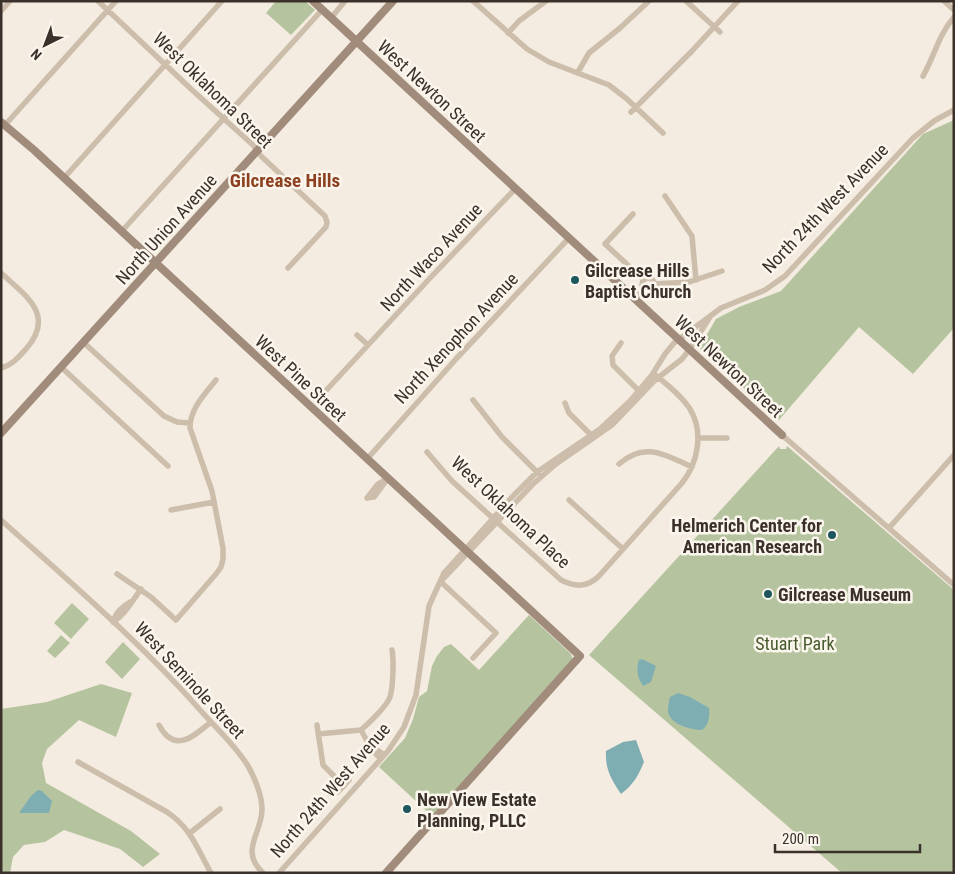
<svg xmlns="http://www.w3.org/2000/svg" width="955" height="874" font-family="'Roboto Condensed',sans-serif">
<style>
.green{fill:#b5c49f}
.water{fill:#7eadb2}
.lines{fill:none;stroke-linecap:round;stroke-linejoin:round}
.street{stroke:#cdbdab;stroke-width:5.5}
.secondary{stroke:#a18c7c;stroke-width:8}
.poi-dot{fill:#1e565e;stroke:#fbf6ed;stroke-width:2}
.labels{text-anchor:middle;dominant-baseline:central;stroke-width:5;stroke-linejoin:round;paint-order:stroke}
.street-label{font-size:18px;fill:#3b312a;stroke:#fbf6ed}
.poi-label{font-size:18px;font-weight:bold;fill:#3b312a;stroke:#fbf6ed;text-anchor:start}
.park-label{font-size:18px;fill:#475a2d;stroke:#fbf6ed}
.neighbourhood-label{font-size:19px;font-weight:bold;fill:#8d4120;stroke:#fbf6ed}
</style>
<rect width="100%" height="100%" fill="#f4ece0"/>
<path class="green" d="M276,1h29l10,9 -24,25 -25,-22z
M954,120v208l-41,46 -54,-47 -80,93 -80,-72 17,-29 23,-12 42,-16 142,-157z
M779,446l1,3h6l1,-3 167,144v283h-112l-253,-218z
M72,603l17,16 -18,20 -17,-16z
M529,615l42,39 2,5 -141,157 -53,-49 26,-29 8,-19 6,-22 8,-6 5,-25 5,-10 7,-9 7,-3 28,26z
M61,635l9,8 -15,15 -8,-7z
M123,642l17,17 -18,20 -17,-17z
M101,684l31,9 -16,44 -37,-17 -32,29 -5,14 4,20 85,48 29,23 -17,13 -23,-18 -56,-19 -19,12 -21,3 -11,12 -3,16h-9v-164l46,-7z"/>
<path class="water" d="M642,659l14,7 -5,16 -8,4c-6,-9 -7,-16 -4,-26z
M678,693l12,4 19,11c1,8 0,17 -7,22 -11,0 -34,-6 -34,-20 0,-4 1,-9 2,-13z
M636,740l8,22c-6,14 -11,23 -23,32 -10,-15 -16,-25 -15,-43l17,-9z
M38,790l4,1 10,10 -3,12h-30l12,-17z"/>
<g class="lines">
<path class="street" d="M98,1l93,88 62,56 8,11 64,60 2,6 -1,5 -38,41
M473,1l54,48 22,13 60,23 18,14 36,34
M686,1l34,31
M944,1l10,9
M1,11l9,-10
M331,18l14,-17
M508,33l11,-12 27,-20
M578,72l11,-19 31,-25 29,-27
M923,76c11,-19 16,-42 31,-59
M631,112l61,-61 46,-50
M5,125l111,-124
M64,178l158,-177
M665,196l27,40 4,44
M633,214l-28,30 39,36
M121,232l201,-222
M1,273c25,23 55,42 25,76 -8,9 -14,16 -25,19
M654,284l35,-2 33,-11
M634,299l11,-10h4l4,-2 1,-5 -3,-4h-4l-4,2 -1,5 3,4
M357,335l11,10
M83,342l81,74 13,6 13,1
M621,343l-9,13 1,9 29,29
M61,367l107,99
M320,397l111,-120 84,-88
M473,400l29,37 38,38
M565,403l4,10 24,24
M782,435l172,150
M698,438h29
M427,452l25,29 109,99c14,7 26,8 38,-4l83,-93c16,-20 22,-51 8,-74 -9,-14 -24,-25 -37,-36
M367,459l89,-100 113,-121
M619,464c26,-23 46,-9 73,3
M367,498l7,-1 14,-19
M367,498l11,-14 8,-5
M569,500l54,49
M171,510l43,-8
M1,520c69,62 139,122 200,191 16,18 35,35 47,55 7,12 14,30 14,43 0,25 -23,41 1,64
M889,528l65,-73
M117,574l34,23 25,23 40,-46 5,-7 2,-8v-11l-11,-57 -22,-63c0,-19 14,-33 26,-48
M442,580l91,-96 23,-20 56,-39 42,-44 28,-22 7,-9 21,-33
M441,582l55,51 -23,25
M113,622c12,-7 19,-21 28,-33
M113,622c3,-10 9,-15 17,-20
M159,725c15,29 34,12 52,-3
M317,725l6,40 21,21
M361,730l11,20 9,9
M318,734l43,-4c7,-6 26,-24 29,-33 3,-9 4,-37 2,-47
M369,744l15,11
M78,762l89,50c24,16 30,36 44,61
M338,792l11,-12
M190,833l30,-24
M279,873l109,-122 16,-24 12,-32 13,-89 15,-33 70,-78 23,-23 63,-43 30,-28 22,-26 13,-21 9,-11 47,-35 44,-18 20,-14 128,-138 21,-17 20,-11"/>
<path class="secondary" d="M313,1l469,434
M1,122l33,28 546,506 -194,217
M1,433l392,-432"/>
</g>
<g class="poi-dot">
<circle cx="575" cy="280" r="5"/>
<circle cx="832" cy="535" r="5"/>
<circle cx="768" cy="594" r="5"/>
<circle cx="407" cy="809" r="5"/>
</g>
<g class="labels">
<g class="street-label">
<text transform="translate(213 90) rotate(44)">West Oklahoma Street</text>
<text transform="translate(432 91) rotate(43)">West Newton Street</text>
<text transform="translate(825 208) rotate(-46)">North 24th West Avenue</text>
<text transform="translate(166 229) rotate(-48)">North Union Avenue</text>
<text transform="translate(431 257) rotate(-47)">North Waco Avenue</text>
<text transform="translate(456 338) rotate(-47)">North Xenophon Avenue</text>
<text transform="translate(729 366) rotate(43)">West Newton Street</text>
<text transform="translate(301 378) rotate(43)">West Pine Street</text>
<text transform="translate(511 512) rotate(43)">West Oklahoma Place</text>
<text transform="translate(190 680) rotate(47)">West Seminole Street</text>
<text transform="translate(330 790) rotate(-49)">North 24th West Avenue</text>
</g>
<g class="poi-label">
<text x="585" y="270">Gilcrease Hills<tspan x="585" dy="21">Baptist Church</tspan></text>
<text x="822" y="525" text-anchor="end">Helmerich Center for<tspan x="822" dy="21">American Research</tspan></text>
<text x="778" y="594">Gilcrease Museum</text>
<text x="417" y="799">New View Estate<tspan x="417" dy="21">Planning, PLLC</tspan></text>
</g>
<g class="park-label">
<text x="795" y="643">Stuart Park</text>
</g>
<g class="neighbourhood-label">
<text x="285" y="180">Gilcrease Hills</text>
</g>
</g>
<rect width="955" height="874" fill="none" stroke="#3b312a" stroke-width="5"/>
<g transform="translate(45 45) rotate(222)" stroke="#fbf6ed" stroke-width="4" paint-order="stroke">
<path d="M0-4L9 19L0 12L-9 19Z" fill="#3b312a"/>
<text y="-8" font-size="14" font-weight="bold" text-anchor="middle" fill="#3b312a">N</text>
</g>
<path d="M775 844v8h145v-8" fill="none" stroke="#3b312a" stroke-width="2.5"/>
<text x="782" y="844" font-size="15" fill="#3b312a" stroke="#fbf6ed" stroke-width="4" paint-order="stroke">200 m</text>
</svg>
